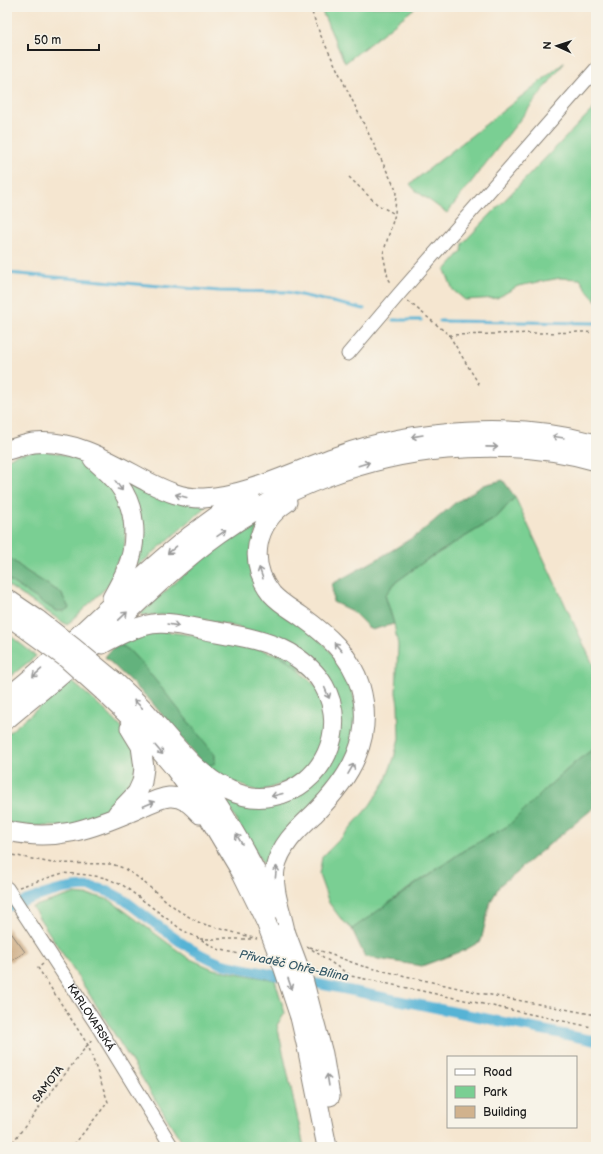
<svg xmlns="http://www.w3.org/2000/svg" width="603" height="1154" font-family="'Balsamiq Sans',sans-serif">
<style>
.green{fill:#7acf93;stroke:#4b7658}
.forest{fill:#63b27d;stroke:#40674c}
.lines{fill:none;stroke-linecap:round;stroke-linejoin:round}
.stream{stroke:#57b3d5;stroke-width:3}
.canal{stroke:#57b3d5;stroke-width:10}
.building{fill:#d1b28d}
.minor-casing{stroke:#888176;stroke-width:15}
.highway-casing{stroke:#888176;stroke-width:21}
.path{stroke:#888176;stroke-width:1.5;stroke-dasharray:3 3;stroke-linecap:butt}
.minor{stroke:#fff;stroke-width:13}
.highway{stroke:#fff;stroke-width:19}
.highway-bridge-casing{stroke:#888176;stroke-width:21;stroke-linecap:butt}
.highway-bridge{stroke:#fff;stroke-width:19}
.oneway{stroke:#999}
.labels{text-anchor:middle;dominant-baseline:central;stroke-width:3.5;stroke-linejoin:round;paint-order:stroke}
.street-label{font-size:11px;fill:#1c1c1c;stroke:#f7f3e8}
.water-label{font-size:12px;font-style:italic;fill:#345866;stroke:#f7f3e8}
</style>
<rect width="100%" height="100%" fill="#f7f3e8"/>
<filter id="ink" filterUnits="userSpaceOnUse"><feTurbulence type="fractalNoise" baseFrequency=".025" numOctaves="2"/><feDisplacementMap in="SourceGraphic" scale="8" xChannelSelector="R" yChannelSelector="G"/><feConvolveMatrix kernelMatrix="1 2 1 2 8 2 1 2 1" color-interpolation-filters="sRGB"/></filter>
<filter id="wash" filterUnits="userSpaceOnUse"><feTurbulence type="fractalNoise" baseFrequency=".012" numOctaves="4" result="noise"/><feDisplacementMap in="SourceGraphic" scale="16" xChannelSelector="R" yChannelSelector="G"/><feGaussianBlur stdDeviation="0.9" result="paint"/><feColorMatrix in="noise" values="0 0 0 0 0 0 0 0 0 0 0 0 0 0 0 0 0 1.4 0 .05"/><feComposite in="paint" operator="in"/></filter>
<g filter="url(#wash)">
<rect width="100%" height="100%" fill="#f5e6d0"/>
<path class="green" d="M320,7h96l-71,56z
M565,62l-118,151 -32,-23 -5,-6z
M596,106v195l-8,-9 -8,-13 -20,-1 -42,8 -21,12 -32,2 -12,-10 -8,-20 17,-19 1,-8z
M39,450c36,5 61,14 78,48 3,6 7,13 8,20 2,12 -1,26 -1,37l-5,4 -5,8 2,4 -5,12 -44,42 -60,-40v-6l49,32 13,-3 -8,-15 -35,-22 -19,-15v-96l8,-5z
M121,475l86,31 -70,61z
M515,497l81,174v76l-18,13 -35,31 -35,35 -45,25 -68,47 -31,25 -12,6 -11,-10 -12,-16 -10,-28 3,-18 22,-22 26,-30 15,-23 9,-24 5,-20 -1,-34 -2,-11 2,-48 -4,-21 -9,-29 11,-13 29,-21 71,-43z
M259,519l-9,44 76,83 20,26 6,17 4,19v19l-9,33 -80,108 -6,-7 -38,-63 87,-13 24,-92 -93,-65 -43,-10 -27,-3h-28l-3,-1c38,-34 75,-69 119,-95z
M153,630l84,11 49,17 33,31 8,47 -24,40 -44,16 -44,-17 -79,-117 -7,-8 -12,-7z
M7,633l29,23 -29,23z
M71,681c16,13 59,49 64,68 2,9 0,21 0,31l-26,33 -40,14 -53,-2 -9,-4v-87z
M73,894l23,2 14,4 78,58 25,11 62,11 10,33 -8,12 27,122h-119l-90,-144 -63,-96z"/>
<path class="forest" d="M503,480l12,17 -19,21 -71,43 -29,21 -11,13 9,29 -23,6 -19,-19 -19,-9 -1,-18 49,-27 39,-24 35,-30 29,-18z
M7,556l19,15 35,22 8,15 -5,3h-8l-49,-32z
M117,643l12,7 15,16 71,89v8l-10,4 -56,-68 -44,-42z
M596,747v59l-96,79 -10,18 -9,38 -16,9 -43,16 -57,-9 -13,-28 111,-78 45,-25 35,-35 35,-31z"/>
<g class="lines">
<path class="stream" d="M7,273l212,18 68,1 77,17
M393,320h28
M440,321l156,2"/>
<path class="canal" d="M7,907c27,-8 61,-25 90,-19 9,2 17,6 26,11 31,23 62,51 99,65l374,77"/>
</g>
<g id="blocks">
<path class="building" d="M7,927l18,25 -15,10 -3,-4z"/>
</g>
</g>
<g filter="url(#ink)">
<use href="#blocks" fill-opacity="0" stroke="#888176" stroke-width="1"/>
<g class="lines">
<g class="minor-casing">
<g id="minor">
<path d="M348,354l51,-60 197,-225"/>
<path id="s1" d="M7,888l93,142 72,117"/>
</g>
</g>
<g class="highway-casing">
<path id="highway" d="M7,450c9,-2 18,-6 27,-7 42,-4 78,20 114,39 18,9 35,17 56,16 47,-3 90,-27 134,-42 77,-28 179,-34 258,-12
M93,459c9,8 19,16 26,26 18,24 19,59 7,86 -4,9 -9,18 -14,27
M7,599l31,21
M7,615l21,15
M102,644c15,-8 32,-17 50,-20 20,-3 45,5 65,8 24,4 51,9 73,21 13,8 26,19 34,33 25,44 -1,100 -51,110 -14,3 -30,1 -44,-6 -33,-15 -59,-51 -83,-78 -10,-11 -21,-21 -32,-31
M103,691l34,33 36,42 29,40 40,67 24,49
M7,698c64,-50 119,-112 183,-162 19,-14 39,-30 60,-41
M7,719c26,-22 53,-43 78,-66 44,-41 86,-85 135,-120 67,-47 146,-77 227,-84 49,-4 101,-2 149,12
M196,774c31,42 54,84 77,132
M117,814l20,-21 5,-11 2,-14 -3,-22 -11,-18
M7,831c50,11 82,-2 128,-21 11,-5 23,-12 34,-13 14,-1 23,8 31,17
M285,931c-4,-20 -13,-42 -10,-62 5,-24 23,-40 40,-56 35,-35 60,-75 45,-127 -9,-31 -34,-52 -59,-70 -10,-7 -21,-13 -29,-22 -25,-31 -17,-71 15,-92
M300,1017l8,35 19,95
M315,1024l8,30 7,42"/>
</g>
<path class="path" d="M310,7l10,27 76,156 -1,24 -12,40 5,24 4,6
M349,177l29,28 17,9
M408,301l41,34 31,51
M449,335l134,-3 13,1
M7,854l45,9 60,1 11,4 13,8 43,35 21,12 57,16
M19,887l44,-14 25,2 18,3 18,8 58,44 18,9 17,10 49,11
M200,939h52
M307,946l44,30 245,52
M310,947l52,19 118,27 116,22
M43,964l-5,4 50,77 20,57 -36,45
M315,971l34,5
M9,1147l83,-108"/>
<use href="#minor" class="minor"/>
<use href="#highway" class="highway"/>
<g class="highway-bridge-casing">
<path id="highway-bridge" d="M38,620l36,28 40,33
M28,630l37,27 38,34
M266,922l17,44 17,51
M285,931l18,48 11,42"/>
</g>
<use href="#highway-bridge" class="highway-bridge"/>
</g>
<defs><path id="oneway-shaft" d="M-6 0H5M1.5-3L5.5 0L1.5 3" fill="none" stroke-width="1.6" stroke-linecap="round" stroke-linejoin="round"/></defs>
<g class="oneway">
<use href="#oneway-shaft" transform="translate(417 436) rotate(170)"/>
<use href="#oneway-shaft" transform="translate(558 437) rotate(-171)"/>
<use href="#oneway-shaft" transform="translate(492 447) rotate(1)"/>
<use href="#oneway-shaft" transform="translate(364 464) rotate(-17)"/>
<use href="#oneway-shaft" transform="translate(119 486) rotate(55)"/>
<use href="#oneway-shaft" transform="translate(181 496) rotate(-165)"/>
<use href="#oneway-shaft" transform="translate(222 533) rotate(-35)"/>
<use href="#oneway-shaft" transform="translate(172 550) rotate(140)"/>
<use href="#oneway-shaft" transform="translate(261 573) rotate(-109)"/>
<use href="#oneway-shaft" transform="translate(123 616) rotate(-44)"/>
<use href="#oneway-shaft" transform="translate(173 625) rotate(10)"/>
<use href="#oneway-shaft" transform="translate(338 647) rotate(-130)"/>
<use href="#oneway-shaft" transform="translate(37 673) rotate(139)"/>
<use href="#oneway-shaft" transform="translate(327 693) rotate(67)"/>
<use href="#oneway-shaft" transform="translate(138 704) rotate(-136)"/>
<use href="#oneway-shaft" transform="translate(159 750) rotate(50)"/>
<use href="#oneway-shaft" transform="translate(351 769) rotate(-60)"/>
<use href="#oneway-shaft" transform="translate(277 795) rotate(166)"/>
<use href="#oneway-shaft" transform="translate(149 804) rotate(-23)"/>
<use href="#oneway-shaft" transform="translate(239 839) rotate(-121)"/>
<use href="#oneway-shaft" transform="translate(276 872) rotate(-84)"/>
<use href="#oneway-shaft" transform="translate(290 984) rotate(71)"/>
<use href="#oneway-shaft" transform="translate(328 1080) rotate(-99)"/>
</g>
</g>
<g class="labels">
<g class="street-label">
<text stroke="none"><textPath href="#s1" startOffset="154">KARLOVARSKÁ</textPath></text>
<text transform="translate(48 1084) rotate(-52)">SAMOTA</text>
</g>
<g class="water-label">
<text transform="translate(294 966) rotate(12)">Přivaděč Ohře-Bílina</text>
</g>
</g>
<rect width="603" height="1154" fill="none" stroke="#f7f3e8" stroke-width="24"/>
<rect x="447" y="1056" width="130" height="72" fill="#f7f3e8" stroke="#9f9d96"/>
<rect x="455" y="1069" width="20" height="6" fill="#ffffff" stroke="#9f9d96"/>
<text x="483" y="1076" font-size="12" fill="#1c1c1c">Road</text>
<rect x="455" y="1086" width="20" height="12" fill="#7acf93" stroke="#9f9d96"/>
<text x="483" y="1096" font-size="12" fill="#1c1c1c">Park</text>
<rect x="455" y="1106" width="20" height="12" fill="#d1b28d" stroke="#9f9d96"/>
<text x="483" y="1116" font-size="12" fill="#1c1c1c">Building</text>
<g transform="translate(557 46) rotate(273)" stroke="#f7f3e8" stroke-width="3" paint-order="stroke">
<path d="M0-3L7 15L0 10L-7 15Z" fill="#1c1c1c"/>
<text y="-6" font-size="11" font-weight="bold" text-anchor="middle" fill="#1c1c1c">N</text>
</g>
<path d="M28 44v6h71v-6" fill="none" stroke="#1c1c1c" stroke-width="2"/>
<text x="34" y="44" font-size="12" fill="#1c1c1c" stroke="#f7f3e8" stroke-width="3" paint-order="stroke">50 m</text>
</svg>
